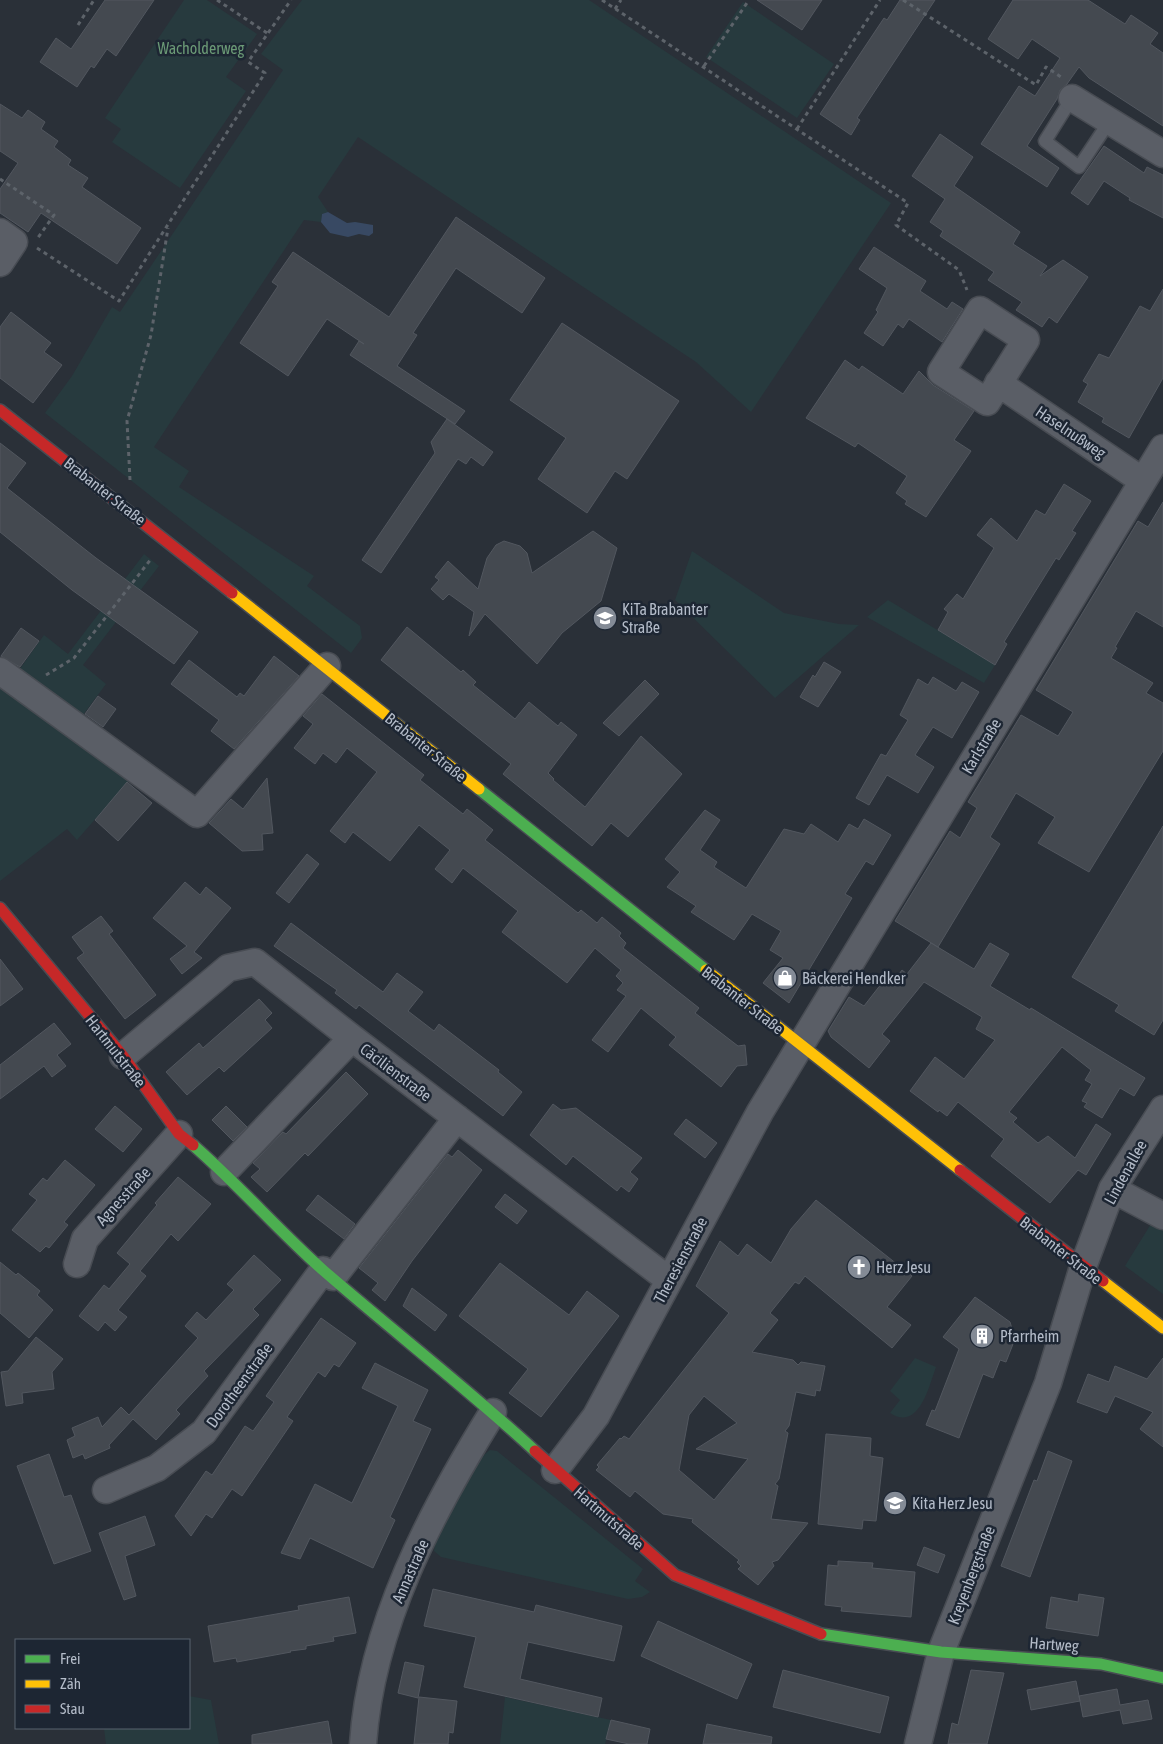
<svg xmlns="http://www.w3.org/2000/svg" width="1163" height="1744" font-family="'Asap Condensed',sans-serif">
<style>
.green{fill:#273a3e}
.water{fill:#384963}
.building{fill:#444950;stroke:#52575f;fill-rule:evenodd}
.lines{fill:none;stroke-linecap:round;stroke-linejoin:round}
.lane-casing{stroke:#484c53;stroke-width:15}
.street-casing{stroke:#484c53;stroke-width:29}
.fast-casing{stroke:#484c53;stroke-width:14}
.slow-casing{stroke:#484c53;stroke-width:14}
.jam-casing{stroke:#484c53;stroke-width:14}
.path{stroke:#5d636a;stroke-width:3;stroke-dasharray:4 4;stroke-linecap:butt}
.lane{stroke:#5a5e66;stroke-width:12}
.street{stroke:#5a5e66;stroke-width:26}
.fast{stroke:#4caf50;stroke-width:11}
.slow{stroke:#ffc107;stroke-width:11}
.jam{stroke:#c62828;stroke-width:11}
.labels{text-anchor:middle;dominant-baseline:central;stroke-width:5;stroke-linejoin:round;paint-order:stroke}
.park-label{font-size:16px;fill:#6b9a76;stroke:#1d2633}
.street-label{font-size:16px;fill:#b4bcc9;stroke:#1d2633}
.poi-label{font-size:16px;fill:#b4bcc9;stroke:#1d2633;text-anchor:start}
</style>
<rect width="100%" height="100%" fill="#2a3038"/>
<path class="green" d="M184,0h23l50,34 -31,43 20,14 -66,97 -68,-46 9,-13 -16,-11z
M302,0h287l302,203 -140,209 -55,-50 -338,-225 -40,60 10,15 -6,2 -1,8 -17,-2 -150,227 35,24 -10,16 135,89 -7,10 53,40 2,12 -11,15 -306,-240 27,-37 40,-69 8,5 163,-242 -22,-16z
M743,2l91,62 -37,54 -91,-61z
M692,551l92,62 55,11 20,1 -84,73 -100,-98z
M144,554l15,12 -76,99 23,19 -26,35 -63,-46 27,-38 24,19z
M888,600l107,65 -11,18 -117,-66z
M0,681l132,96 -55,63 -10,-11 -67,52z
M1154,1219l9,5v70l-38,-28z
M915,1358l21,9c-7,19 -17,65 -46,46l10,-13 -10,-9z
M490,1450l7,1 146,118 -8,12 15,11 -8,5 -14,2 -187,-42 -7,-6c2,-23 37,-88 56,-101z
M189,1696l22,4 8,44h-113l-2,-16h85z
M505,1697l106,23 -6,24h-105z"/>
<path class="water" d="M328,212l19,11 8,-1 18,3v8l-4,3 -10,-2 -11,3 -18,-4 -9,-11 1,-8z"/>
<path class="building" d="M105,0h49l-38,56 -9,-7 -13,19 -3,-2 -14,21 -37,-25 16,-24 15,11z
M757,0h65l-20,30z
M900,0h35l-78,118 3,2 -9,15 -31,-21 64,-96 3,2z
M1013,0h75l37,24 6,-9 27,18 -8,11 13,9v73l-74,-48 -10,-11 -12,17 -7,6 -3,9 -30,47 32,22 -12,19 -66,-43 38,-58 16,10 25,-38 -28,-19 -14,20 -30,-20z
M0,104l22,14 6,-8 17,12 -4,7 17,12 -4,6 17,13 -3,5 20,13 -6,9 59,41 -24,36 -76,-51 -13,19 -28,-19v-24l18,-26 -18,-12z
M940,134l33,23 -19,29 66,46 -7,12 34,22 -7,10 23,-16 25,17 -31,46 -8,-6 -7,10 -26,-17 6,-8 -34,-22 6,-8 -54,-36 3,-5 -13,-9 15,-23 -33,-23z
M1104,146l40,27 3,-6 16,8v43l-34,-18 1,-2 -26,-17 -16,24 -17,-12z
M456,217l89,61 -23,35 -66,-45 -43,65 4,2 -20,31 68,45 -10,13 -105,-69 9,-14 5,3 -37,-25 -39,57 -48,-33 38,-57 -6,-4 21,-30 96,65z
M874,247l52,34 -6,10 27,18 5,-7 11,7 -21,33 -33,-23 -6,9 -5,-4 -15,22 -19,-13 14,-21 -2,-2 11,-22 -28,-19z
M1163,289v89l-34,60 -27,-16 2,-4 -26,-16 10,-18 -5,-3 16,-27 10,4 31,-52 10,5z
M11,312l40,31 -7,9 18,13 -29,38 -33,-25v-51z
M562,323l117,78 -52,78 -12,-8 -28,42 -49,-34 28,-41 -56,-38z
M845,360l14,10 3,-4 41,28 16,-23 14,14 41,26 -20,29 17,11 -45,66 -21,-13 2,-3 -11,-8 11,-17 -49,-33 -3,4 -49,-29z
M447,419l46,33 -10,14 -12,-9 -5,7 -8,-5 -77,114 -19,-13 73,-107 -4,-11z
M0,443l26,20 -19,25 89,70 102,74 -24,32 -102,-74 -72,-58z
M1064,484l27,17 -19,30 4,2 -17,27 -3,-2 -52,84 3,2 -12,21 -57,-35 10,-18 -4,-3 13,-15 6,5 31,-51 -17,-13 14,-17 26,23 19,-31 9,5z
M1163,502v125l-27,-16 -21,36 2,1 -6,10 42,25 -7,10 17,10v48l-74,121 -51,-29 17,-26 -39,-24 -26,44 10,7 -62,103 -43,-26 55,-90 10,7 17,-30 -9,-6 53,-87 37,21 15,-24 -37,-22 102,-169 10,6z
M593,531l24,17 -16,53 -39,32 -25,31 -52,-50 -16,22 5,-24 -25,-18 -6,6 -12,-11 8,-9 -4,-3 13,-16 30,28 9,-31 9,-13 8,-4 16,5 7,7 5,20z
M407,627l54,45 2,-2 13,12 -3,3 42,34 14,-17 29,24 3,-4 16,13 -29,38 6,6 -1,1 32,27 56,-71 41,38 -54,63 -17,-14 -19,23 -89,-72 8,-10 -130,-104z
M21,628l18,13 -19,26 -19,-11z
M274,656l25,20 -65,73 -23,-18 8,-11 -48,-36 18,-24 48,37 3,-4 4,3z
M824,662l17,10 -23,35 -18,-10 13,-22 2,2z
M933,677l23,14 6,-9 17,10 -27,46 -19,-11 -18,28 19,12 -16,26 -31,-18 -18,30 -13,-7 25,-44 5,2 22,-36 -8,-5 18,-36 10,6z
M645,680l14,14 -40,42 -16,-13z
M322,694l102,81 -4,5 43,34 4,-5 26,21 -8,10 93,73 3,-3 16,13 5,-6 19,16 -2,3 7,7 -3,5 76,60 -4,5 43,33 7,-1 2,20 -10,1 -16,21 -52,-42 7,-8 -35,-29 -33,44 -16,-12 34,-44 -9,-6 6,-7 -7,-7 5,-6 -26,-22 -28,35 -65,-51 16,-21 -55,-43 -11,15 -17,-14 15,-19 -31,-25 -29,36 -37,-29 -8,11 -15,-12 47,-59 -30,-24 -11,15 -13,-10 -8,11 -21,-16 19,-24 -10,-8z
M98,696l18,13 -13,18 -18,-13z
M267,778l6,55 -11,1 1,16 -21,1 -33,-28 22,-24 12,10z
M127,782l25,21 -34,38 -23,-21z
M705,810l15,10 -20,30 17,12 -3,5 32,21 38,-59 20,5 7,-10 27,18 11,-18 9,5 6,-10 27,16 -18,30 -7,-4 -21,33 7,4 -63,105 -26,-20 20,-25 -13,-8 11,-19 -29,-17 -18,26 -43,-28 5,-6 -29,-19 13,-15 -15,-13z
M1163,826v194l-9,15 -39,-24 4,-6 -47,-28z
M307,854l12,10 -30,39 -13,-10z
M185,882l15,13 6,-8 25,21 -37,44 8,6 -20,16 -12,-15 17,-13 -34,-28z
M101,916l12,15 -4,3 47,61 -31,24 -48,-61 7,-5 -12,-16z
M291,923l92,69 14,-19 26,19 -15,19 26,20 5,-7 60,46 -1,2 24,20 -19,24 -144,-111 -3,4 -21,-16 2,-3 -63,-44z
M931,943l43,26 16,-26 19,11 -19,32 40,24 1,-2 114,70 -11,18 -14,-8 -18,30 -18,-11 3,-4 -5,-2 10,-17 -7,-4 6,-10 -29,-23 -53,65 8,6 -4,4 25,21 10,-7 27,22 21,-34 15,10 -25,41 -8,-5 -28,33 -59,-47 13,-17 -46,-37 -11,14 -8,-6 -1,2 -28,-21 25,-34 29,22 31,-39 -19,-11 6,-12 -58,-35 -42,52 8,7 -21,27 -38,-31 -3,-6 21,-34 15,9 21,-27 6,6 11,-15 5,4z
M0,959l23,30 -23,17z
M259,999l13,14 -7,7 7,8 -48,44 -5,-5 -32,28 -21,-23 33,-29 4,5z
M54,1023l17,21 -14,11 9,11 -14,11 -8,-11 -44,33v-34z
M346,1072l22,22 -60,62 -3,-3 -38,39 -16,-15 9,-8 -7,-6 30,-31 3,2z
M553,1104l8,6 15,-2 66,50 -12,14 8,7 -9,13 -8,-6 -4,5 -44,-35 -7,9 -36,-30z
M115,1106l27,23 -19,23 -28,-23z
M226,1106l21,21 -14,14 -21,-21z
M686,1119l31,24 -12,15 -31,-24z
M458,1150l24,20 -70,91 -27,40 -13,-11 6,-7 -19,-15 89,-114 4,3z
M65,1160l30,25 -31,37 4,3 -19,23 -3,-2 -6,6 -28,-22 25,-30 -8,-6 14,-16 4,3z
M178,1177l33,27 -33,37 -7,-7 -31,37 6,5 -28,34 9,7 -12,14 -10,-9 -7,9 -19,-15 25,-31 5,4 21,-25 -13,-11 40,-48 -2,-2z
M505,1194l22,17 -10,13 -22,-17z
M318,1195l37,29 -11,15 -38,-29z
M816,1200l96,76 -25,31 24,18 -19,23 -87,-72 -6,8 -4,-2 -25,31 8,7 -26,32 41,8 5,5 3,-3 24,4 -5,25 -4,-1 -1,6 -19,-4 -7,34 -4,5 3,2 -9,46 -4,5 3,2 -7,33 37,4 -30,37 -6,2 2,4 -16,19 -20,-16 3,-3 -4,-4 2,-2 -47,-38 1,-3 -30,-5 -28,-23 -5,6 -34,-27 3,-3 -2,-2 23,-27 1,1 3,-3 5,3 100,-126 -33,-27 24,-45 18,15 9,-12 24,19 20,-34zM704,1396l33,27 -41,26 52,10 -34,41 -35,-30 10,-55z
M254,1255l27,25 -28,29 6,6 -55,56 4,5 -32,34 4,4 -24,26 -23,-21 -24,26 1,3 -25,11 -2,-5 -10,4 -6,-18 8,-4 -3,-8 26,-11 4,10 19,-20 8,8 69,-77 -13,-12 12,-14 9,8 28,-30 -7,-6z
M0,1262l16,13 2,-2 22,18 -3,4 16,15 -24,28 -29,-25z
M500,1263l69,52 18,-24 32,25 -78,101 -32,-24 19,-24 -69,-53z
M412,1288l35,27 -12,16 -32,-25z
M975,1297l35,25 5,17 -9,23 -6,-2 -7,18 -10,-4 -24,64 -33,-13 6,-15 3,1 24,-62 -16,-12z
M321,1318l35,25 -17,24 -5,-3 -9,13 -7,-5 -31,45 6,4 -51,75 -10,-7 -20,29 -6,-4 -15,22 -16,-20 31,-45 6,4 33,-49 8,5 21,-29 -8,-6z
M36,1337l27,22 -11,13 2,17 -32,4 1,10 -17,3 -5,-34 7,-1z
M1163,1358v89l-23,-18 13,-17 -38,-16 -8,17 -30,-11 11,-28 21,8 6,-16 32,13z
M375,1363l53,27 -15,31 18,8 -41,88 5,3 -22,48 -63,-30 -10,21 -19,-6 34,-69 37,19 46,-97 -36,-18z
M826,1434l45,4 -1,18 13,2 -7,63 -13,-1 -1,9 -44,-5z
M1048,1451l24,10 -42,116 -29,-11 33,-86 3,1z
M49,1454l15,43 7,-2 20,56 -37,13 -37,-98z
M145,1516l10,29 -30,11 11,40 -12,4 -25,-67z
M924,1547l21,8 -7,18 -21,-8z
M838,1561l35,2 -1,5 43,4 -4,45 -70,-6 1,-4 -17,-2 3,-40 10,1z
M433,1589l101,23 2,-7 86,21 -8,35 -86,-19 -8,37 82,19 -4,19 -134,-30 12,-50 -52,-11z
M1079,1594l25,4 -6,38 -52,-8 5,-31 27,5z
M349,1597l7,36 -23,4 1,4 -28,5v3l-16,2 1,1 -54,10 -1,-4 -22,4 -6,-36 91,-16 -1,-4z
M658,1621l94,43 -15,35 -96,-43z
M405,1662l19,4 -6,32 -20,-5z
M783,1670l106,27 -9,36 -107,-26z
M971,1670l33,3 -17,71h-39l4,-21 6,2z
M1076,1681l4,20 -49,9 -4,-20z
M1117,1689l3,16 28,-5 4,19 -29,5 -3,-14 -37,7 -4,-21z
M419,1697l38,4 -4,32 -4,-1 -1,12h-34z
M611,1720l39,9 -3,15h-18l-23,-5z
M328,1721l4,23h-80v-9z
M707,1724l65,13 -1,7h-68z"/>
<g class="lines">
<g class="lane-casing">
<path id="lane" d="M1072,98l-27,43 34,26 30,-45"/>
</g>
<g class="street-casing">
<path id="street" d="M1072,98l91,56
M0,232l14,10 -14,21
M980,310l46,30 -39,62 -46,-30z
M998,383l145,98
M0,671l197,143 130,-148
M123,1056l105,-88 27,-6 97,76 317,242
M224,1172l128,-134
M1112,1189l51,27
M77,1264l8,-25 94,-105
M333,1277l124,-159
M555,1470l41,-54 164,-304 403,-664
M106,1490l51,-22 47,-36 119,-162
M363,1744c8,-119 68,-232 130,-332
M918,1744l23,-92 107,-269 35,-116 29,-78 51,-80"/>
</g>
<g class="fast-casing">
<path id="fast" d="M479,789l227,181
M193,1145c46,40 86,86 131,126 70,61 143,117 211,180
M821,1634l120,18 160,12 62,14"/>
</g>
<g class="slow-casing">
<path id="slow" d="M232,593l247,196
M706,970l254,200
M1103,1281l60,47"/>
</g>
<g class="jam-casing">
<path id="jam" d="M0,410l232,183
M0,908l123,148 56,78 14,11
M960,1170l143,111
M535,1451l140,124 146,59"/>
</g>
<path class="path" d="M217,0l50,33
M602,0l306,203 -12,22 63,45 8,20
M903,0l133,85 10,-18 15,10
M615,9l6,-9
M78,25l16,-25
M704,66l45,-66
M797,129l83,-129
M0,179l54,36 -17,24
M37,248l82,53 146,-228 -17,-11 43,-62
M130,480l-3,-59 24,-86 17,-107
M46,675l28,-17 77,-99"/>
<use href="#lane" class="lane"/>
<use href="#street" class="street"/>
<use href="#fast" class="fast"/>
<use href="#slow" class="slow"/>
<use href="#jam" class="jam"/>
</g>
<defs>
<g id="school-disc" transform="scale(1.25)"><circle r="9.5" fill="#848b96" stroke="#1d2633"/><path d="M0-5L7-2L0 1L-7-2ZM-4 1L0 2.5L4 1V4Q0 6-4 4Z" fill="#fff"/></g>
<g id="shop-disc" transform="scale(1.25)"><circle r="9.5" fill="#848b96" stroke="#1d2633"/><path d="M-5-2.5h2.3a2.7 3.5 0 0 1 5.4 0H5L5.5 6h-11ZM-1.5-2.5h3a1.5 2.3 0 0 0-3 0Z" fill="#fff"/></g>
<g id="church-disc" transform="scale(1.25)"><circle r="9.5" fill="#848b96" stroke="#1d2633"/><path d="M-1.2-6h2.4v3.5h3.3v2.4h-3.3V6h-2.4V-.1h-3.3v-2.4h3.3Z" fill="#fff"/></g>
<g id="building-disc" transform="scale(1.25)"><circle r="9.5" fill="#848b96" stroke="#1d2633"/><path d="M-4-6H4V6H1V3H-1V6H-4ZM-2.5-4.3h1.7v1.8h-1.7ZM.8-4.3h1.7v1.8H.8ZM-2.5-1h1.7V.8h-1.7ZM.8-1h1.7V.8H.8Z" fill="#fff"/></g>
</defs>
<g fill-rule="evenodd">
<use href="#school-disc" x="605" y="618"/>
<use href="#shop-disc" x="785" y="978"/>
<use href="#church-disc" x="859" y="1267"/>
<use href="#building-disc" x="982" y="1336"/>
<use href="#school-disc" x="895" y="1503"/>
</g>
<g class="labels">
<g class="park-label">
<text x="201" y="48">Wacholderweg</text>
</g>
<g class="street-label">
<text transform="translate(1071 432) rotate(34)">Haselnußweg</text>
<text transform="translate(105 491) rotate(38)">Brabanter Straße</text>
<text transform="translate(981 746) rotate(-59)">Karlstraße</text>
<text transform="translate(426 747) rotate(39)">Brabanter Straße</text>
<text transform="translate(743 1000) rotate(38)">Brabanter Straße</text>
<text transform="translate(116 1051) rotate(52)">Hartmutstraße</text>
<text transform="translate(396 1072) rotate(37)">Cäcilienstraße</text>
<text transform="translate(1125 1172) rotate(-61)">Lindenallee</text>
<text transform="translate(123 1196) rotate(-48)">Agnesstraße</text>
<text transform="translate(1061 1250) rotate(38)">Brabanter Straße</text>
<text transform="translate(680 1260) rotate(-62)">Theresienstraße</text>
<text transform="translate(239 1385) rotate(-54)">Dorotheenstraße</text>
<text transform="translate(609 1518) rotate(41)">Hartmutstraße</text>
<text transform="translate(410 1571) rotate(-66)">Annastraße</text>
<text transform="translate(971 1575) rotate(-69)">Kreyenbergstraße</text>
<text transform="translate(1054 1644) rotate(4)">Hartweg</text>
</g>
<g class="poi-label">
<text x="622" y="609">KiTa Brabanter<tspan x="622" dy="18">Straße</tspan></text>
<text x="802" y="978">Bäckerei Hendker</text>
<text x="876" y="1267">Herz Jesu</text>
<text x="1000" y="1336">Pfarrheim</text>
<text x="912" y="1503">Kita Herz Jesu</text>
</g>
</g>
<rect x="15" y="1639" width="175" height="90" fill="#1d2633" stroke="#59626f"/>
<rect x="25" y="1655" width="25" height="8" fill="#4caf50" stroke="#59626f"/>
<text x="60" y="1664" font-size="15" fill="#b4bcc9">Frei</text>
<rect x="25" y="1680" width="25" height="8" fill="#ffc107" stroke="#59626f"/>
<text x="60" y="1689" font-size="15" fill="#b4bcc9">Zäh</text>
<rect x="25" y="1705" width="25" height="8" fill="#c62828" stroke="#59626f"/>
<text x="60" y="1714" font-size="15" fill="#b4bcc9">Stau</text>
</svg>
